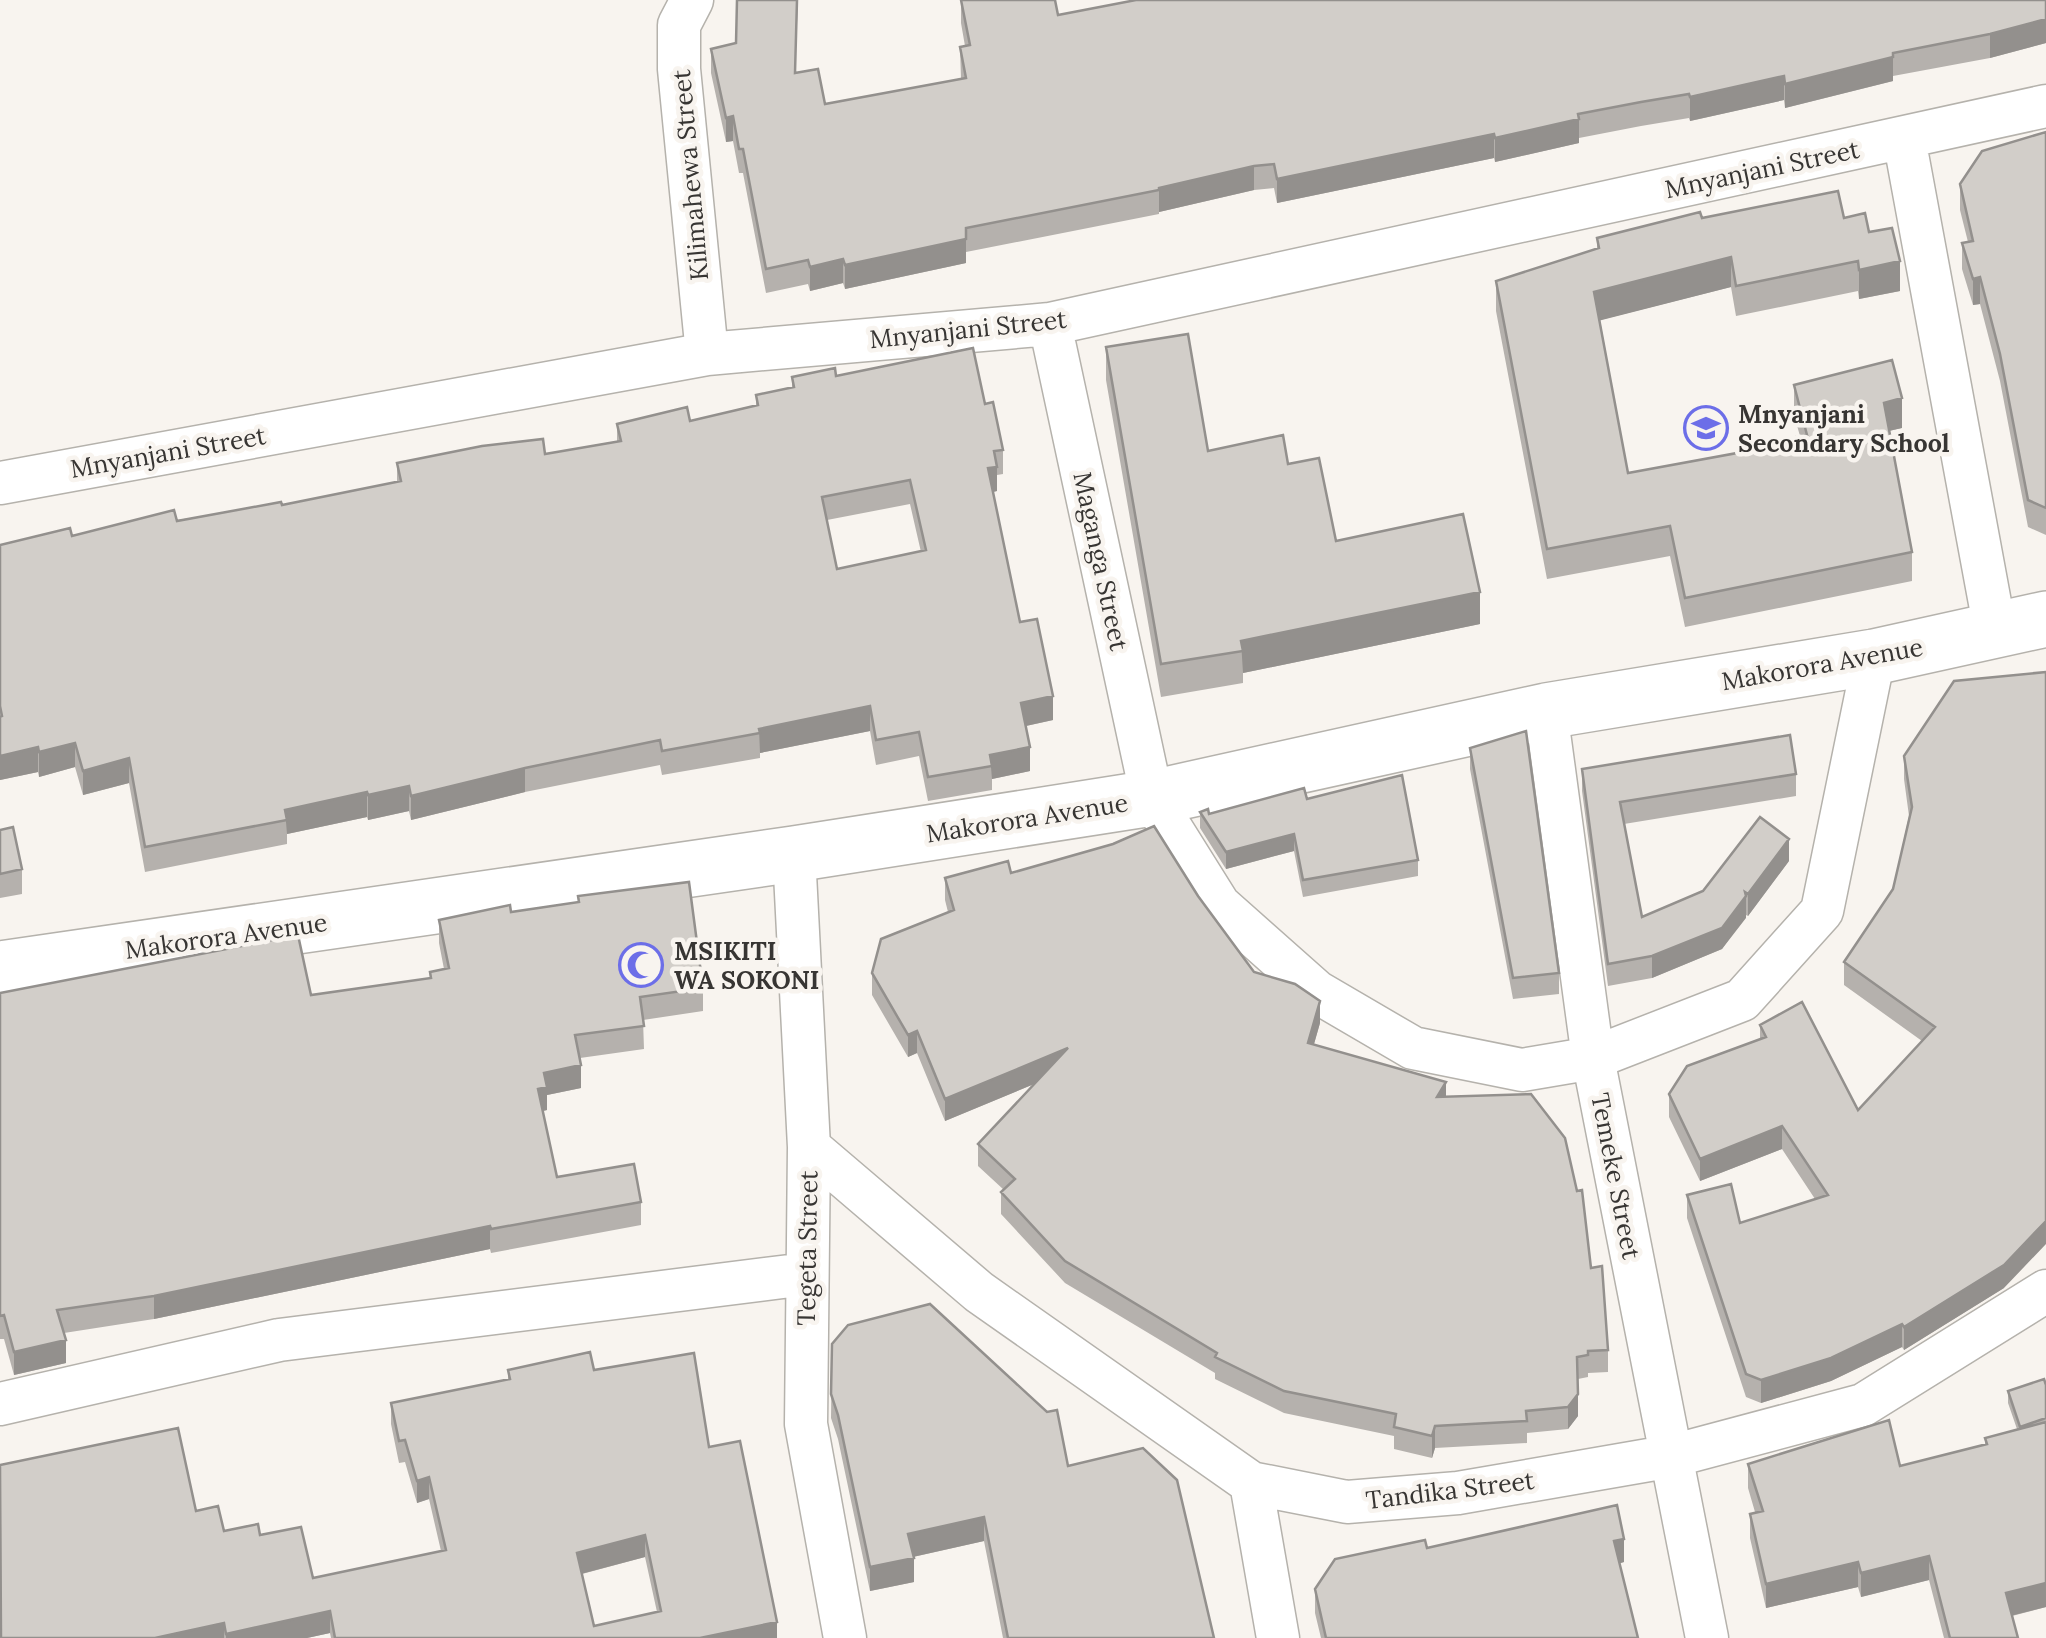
<svg xmlns="http://www.w3.org/2000/svg" width="2046" height="1638" font-family="Lora,serif">
<style>
.lines{fill:none;stroke-linecap:round;stroke-linejoin:round}
.street-casing{stroke:#b5b2ac;stroke-width:45}
.secondary-casing{stroke:#b5b2ac;stroke-width:58}
.street{stroke:#fff;stroke-width:42}
.secondary{stroke:#fff;stroke-width:55}
.wall{fill:#b5b1ad;fill-rule:evenodd}
.shaded-wall{fill:#93908d}
.building{fill:#d2cec9;stroke:#93908d;stroke-width:2.5;fill-rule:evenodd}
.labels{text-anchor:middle;dominant-baseline:central;stroke-width:9;stroke-linejoin:round;paint-order:stroke}
.street-label{font-size:25px;fill:#373533;stroke:#f8f4ef}
.poi-label{font-size:25px;font-weight:bold;fill:#373533;stroke:#f8f4ef;text-anchor:start}
</style>
<rect width="100%" height="100%" fill="#f8f4ef"/>
<g class="lines">
<g class="street-casing">
<path id="street" d="M692,0l-13,25v44l28,285
M1904,138l91,492
M1050,324l102,474 67,107 98,87 96,56 109,22 71,-12 149,-58 80,-89 52,-254
M0,483l707,-129 343,-30 996,-218
M1546,711l47,347 114,580
M794,854l15,293 -3,277 39,214
M809,1147l170,145 272,191 96,19 111,-9 214,-37 191,-51 183,-114
M0,1404l279,-64 527,-66
M1251,1483l27,155"/>
</g>
<g class="secondary-casing">
<path id="secondary" d="M0,969l794,-115 358,-56 394,-87 328,-54 172,-38"/>
</g>
<use href="#street" class="street"/>
<use href="#secondary" class="secondary"/>
</g>
<path class="wall" d="M737,0h61l-3,73 30,31 136,-25 -1,-32 5,-1 -4,-23v-23l97,15 988,-15v43l-56,15 -97,18v5l-108,27 -1,-8 -94,21 -1,-3 -48,8 -62,12v5l-84,19 -1,-4 -217,45 -3,-15 -20,2 -95,22v2l-193,38v11l-121,26 -2,-6 -33,8 -2,-7 -42,9 -23,-120h-4l-6,-32 -7,1 -15,-69v-24l25,-6z
M2046,132v403l-18,-8 -28,-146 -20,-77 -7,1 -11,-36v-26l6,-1 -8,-32v-26z
M1702,218h142l25,14 31,59 -41,8 -1,-8 -122,25 -5,-29 -131,33 28,153 168,-31v-5l4,-1 -6,-21v-30l108,43 -13,3 23,121v29l-227,46 -15,-71 -123,23 -51,-268v-30l101,-32v-11z
M1106,347l102,104 80,13 48,77 144,83 -237,49v10l-82,14 -55,-317z
M836,376l149,28 18,46v24l-6,1v16l-4,1 27,130 33,98 -27,6 4,45 -38,8v11l-64,11 -9,-45 -43,9 -6,-34 -110,22v5l-98,17 -2,-10 -135,27 -114,28 -2,-9 -41,9 -1,-3 -80,17v10l-142,28 -16,-89 -46,12 -8,-28 -36,10 -1,-5 -38,8v-235l282,-40 115,-23v-19l148,-9 72,-13v-17l73,-3 66,-15v-11l36,-8v-10zM910,504l11,48 -84,17 -10,-49z
M1470,748l89,225v21l-46,5 -43,-230z
M1904,756l100,532 -100,62 -2,-3 -71,34 -70,22 -15,-6 -59,-179v-23l53,28 75,-24 -33,-50 -82,32 -31,-64v-23l91,-55v-14l98,85 64,-69 -78,-56v-23l49,-73 16,-73 -5,-37z
M1582,769l214,5v22l-172,28 18,93 147,-56 -41,55 -2,-1 -24,34 -70,29 -44,8 -26,-195z
M1307,799l111,61v16l-115,21 -9,-46 -68,18 -26,-41v-16l9,2z
M0,830l22,39v25l-22,4z
M1011,873l187,23 56,76 66,51 -6,21 132,53 145,171 17,82v22l-20,1v4l-10,2v37l-10,13 -41,4v10l-92,5 -3,10 -38,-9v-13l-110,-23 -69,-34v-6l-150,-90 -64,-69v-22l3,-2 -26,-24v-22l56,-60 -89,37 -28,-68 -9,4 -36,-62v-22l76,-61 -3,-12v-22z
M511,912l192,76v23l-60,9 1,29 -64,9 1,30 -34,7v15l-4,1 14,66 84,25v23l-150,28 -1,-4 -336,70 -90,14 2,30 -52,12 -10,-36h-4v-346l311,2 119,-17v-6l14,-3 -5,-26v-23z
M832,1344l236,122 146,172h-211l-19,-97 -71,16 1,25 -44,9 -32,-152 -7,-21z
M508,1370h86l115,77 68,191h-446l-1,-5 -23,5h-307l196,-127 28,20 89,47 128,-27 -12,-52 -12,4 -12,-41 -6,1 -8,-39v-21l117,-24zM645,1557l12,55 -63,14 -12,-52z
M2046,1385v222l-34,9 6,22h-74l-15,-58 -68,17 -3,-10 -92,21 -16,-70v-24l5,-2 -7,-24v-24l152,2 85,-21v-7l32,-9 -9,-26v-12z
M1427,1548l197,14 -4,1 18,75h-317l-6,-25v-24z"/>
<path class="shaded-wall" d="M2046,19v24l-56,15v-24z
M1893,57v24l-108,27v-24z
M1784,76v24l-94,21v-24z
M733,116v25l-7,1v-24z
M1579,119v24l-84,19v-24z
M1494,134v24l-217,45v-24z
M1254,166v24l-95,22v-24z
M966,239v24l-121,26v-24z
M1731,257v30l-137,35v-30z
M843,259v24l-33,8v-24z
M1900,261v30l-41,8v-29z
M1980,277v27l-7,1v-26z
M1902,398v30l-18,4v-29z
M997,467v24l-9,2v-25z
M1480,592v32l-237,49 -2,-32z
M1053,696v24l-32,7v-24z
M870,706v25l-110,22 -1,-24z
M75,743v24l-36,10v-25z
M38,747v25l-38,8v-24z
M1030,747v24l-38,8 -2,-24z
M129,758v25l-46,12v-24z
M525,768v24l-114,28v-24z
M409,786v25l-41,9v-25z
M367,792v25l-80,17 -2,-24z
M1294,834v17l-68,18v-17z
M1789,839v22l-41,55v-22z
M1746,896v22l-24,31 -70,29v-22z
M1320,1001v22l-12,42v-22z
M917,1031v22l-9,4v-22z
M1068,1048v22l-123,51v-22z
M581,1065v23l-34,7v15l-9,2v-23l6,-16z
M1446,1082v22l-9,-7z
M1782,1126v23l-82,32v-22z
M2046,1221v23l-42,44 -100,62v-23z
M490,1226v23l-336,70v-23z
M1902,1324v23l-71,34 -70,22v-23z
M66,1340v23l-52,12v-23z
M1578,1394v22l-10,13v-22z
M1435,1426v22l-3,10v-22z
M429,1477v22l-12,4v-22z
M984,1517v24l-76,17v-24z
M645,1535v22l-68,18v-22z
M1624,1539v23l-10,3v-24z
M1929,1556v24l-68,17v-24z
M914,1558v24l-44,9v-24z
M1858,1562v25l-92,21v-24z
M2046,1583v24l-40,10v-24z
M330,1611v22l-23,5h-81v-4z
M777,1622v16h-77z
M224,1623v15h-69z"/>
<path class="building" d="M737,0h60l-2,73 23,-4 7,35 141,-26 -6,-31 10,-2 -9,-45h94l3,15 78,-15h910v19l-56,15 -97,19v4l-108,27 -1,-8 -94,21 -1,-3 -48,8 -63,12 1,5 -84,19 -1,-4 -217,45 -3,-15 -20,2 -95,22v2l-193,38v11l-121,26 -2,-6 -33,8 -2,-7 -42,9 -23,-120h-4l-6,-33 -7,2 -15,-69 25,-6z
M2046,132v376l-18,-8 -28,-146 -20,-77 -7,2 -11,-36 11,-2 -13,-57 22,-33z
M1838,191l6,27 21,-5 4,19 23,-4 8,33 -41,9 -1,-9 -122,25 -5,-29 -137,35 34,181 169,-31 -1,-5 11,-2 -13,-50 98,-25 10,38 -18,5 28,149 -227,46 -15,-72 -123,23 -51,-268 103,-33 -2,-10 103,-26 2,6z
M1188,334l20,117 75,-16 5,29 31,-6 17,83 127,-27 17,78 -239,49 2,10 -82,13 -55,-317z
M973,348l12,56 8,-2 10,48 -9,1 3,16 -9,1 32,154 17,-3 16,77 -32,7 9,44 -40,8 2,11 -64,11 -9,-45 -43,8 -6,-34 -111,23 1,4 -98,18 -2,-11 -135,28 -114,28 -2,-10 -41,9 -1,-3 -82,18 2,10 -142,27 -16,-89 -46,13 -8,-28 -36,9 -1,-5 -38,9v-39l2,-1 -2,-10v-161l70,-17 2,8 102,-26 3,11 104,-19 1,3 119,-24 -4,-18 85,-17 61,-7 2,15 76,-13 -4,-17 70,-17 3,14 68,-16 -2,-10 38,-8 -2,-10 43,-9 1,8zM910,480l16,70 -89,19 -15,-72z
M2046,672v549l-42,44 -100,62 -2,-3 -71,34 -70,22 -15,-6 -59,-179 44,-11 9,39 88,-28 -46,-69 -82,33 -31,-65 18,-28 79,-29 -6,-12 42,-23 56,108 77,-83 -91,-65 49,-73 19,-82 -8,-51 50,-75z
M1526,731l33,242 -46,5 -43,-230z
M1790,735l6,39 -176,28 22,115 61,-26 57,-74 29,22 -41,55 -3,-2 1,4 -24,32 -70,28 -44,8 -26,-195z
M1402,775l16,85 -115,20 -9,-46 -68,18 -26,-40 8,-3 1,5 95,-26 3,11z
M1154,826l44,70 56,76 41,12 25,17 -12,42 138,39 -9,15 94,-3 34,44 12,53 5,-1 9,78 11,-2 6,84 -20,1v4l-11,2 1,37 -10,13 -42,4 1,10 -92,5 -3,10 -38,-9 2,-13 -112,-23 -69,-34 2,-4 -152,-92 -64,-69 14,-13 -37,-35 90,-96 -123,51 -28,-68 -9,4 -36,-62 9,-34 73,-29 -9,-32 63,-17 3,12 102,-29z
M13,827l9,42 -22,5v-44z
M689,882l14,106 -63,9 4,29 -69,9 6,30 -37,8 3,14 -9,2 19,88 77,-13 7,38 -150,27 -1,-3 -336,70 -97,14 9,30 -52,12 -10,-37 -4,1v-323l298,-58 13,60 120,-17 -1,-6 19,-4 -10,-48 71,-15 1,7 68,-10 -1,-6z
M930,1304l117,108 10,-2 11,56 75,-18 34,32 37,158h-206l-24,-121 -76,17 6,24 -44,9 -32,-152 -7,-21 1,-50 16,-19z
M590,1352l4,18 100,-17 15,94 31,-6 37,181 -77,16h-365l-5,-27 -104,23 -2,-11 -69,15h-154l-1,-173 178,-37 18,83 22,-5 6,25 34,-7 2,11 41,-8 12,51 133,-28 -17,-73 -12,4 -12,-41 -6,1 -8,-38 119,-24 -2,-9zM645,1535l16,76 -67,15 -17,-73z
M2044,1379l2,6v33l-26,9 -12,-36z
M1889,1420l11,46 87,-22 -2,-6 61,-16v161l-40,10 12,45h-68l-21,-82 -68,17 -3,-11 -92,22 -16,-70 13,-3 -15,-47z
M1617,1505l7,34 -10,2 24,97h-312l-11,-49 20,-30 90,-19 2,8z"/>
<defs>
<g id="school-ring" transform="scale(2.25)"><circle r="9.5" fill="#f8f4ef" stroke="#6c6ee8" stroke-width="1.5"/><path d="M0-5L7-2L0 1L-7-2ZM-4 1L0 2.5L4 1V4Q0 6-4 4Z" fill="#6c6ee8"/></g>
<g id="mosque-ring" transform="scale(2.25)"><circle r="9.5" fill="#f8f4ef" stroke="#6c6ee8" stroke-width="1.5"/><path d="M3.5-4.9A6 6 0 1 0 3.5 4.9A5 5 0 1 1 3.5-4.9Z" fill="#6c6ee8"/></g>
</defs>
<g fill-rule="evenodd">
<use href="#school-ring" x="1706" y="428"/>
<use href="#mosque-ring" x="641" y="965"/>
</g>
<g class="labels">
<g class="street-label">
<text transform="translate(1762 169) rotate(-12)">Mnyanjani Street</text>
<text transform="translate(690 175) rotate(-95)">Kilimahewa Street</text>
<text transform="translate(968 329) rotate(-6)">Mnyanjani Street</text>
<text transform="translate(168 452) rotate(-10)">Mnyanjani Street</text>
<text transform="translate(1101 561) rotate(78)">Maganga Street</text>
<text transform="translate(1822 664) rotate(-10)">Makorora Avenue</text>
<text transform="translate(1027 818) rotate(-9)">Makorora Avenue</text>
<text transform="translate(226 936) rotate(-8)">Makorora Avenue</text>
<text transform="translate(1616 1176) rotate(79)">Temeke Street</text>
<text transform="translate(807 1248) rotate(-89)">Tegeta Street</text>
<text transform="translate(1450 1490) rotate(-7)">Tandika Street</text>
</g>
<g class="poi-label">
<text x="1738" y="414">Mnyanjani<tspan x="1738" dy="29">Secondary School</tspan></text>
<text x="674" y="951">MSIKITI<tspan x="674" dy="29">WA SOKONI</tspan></text>
</g>
</g>
</svg>
